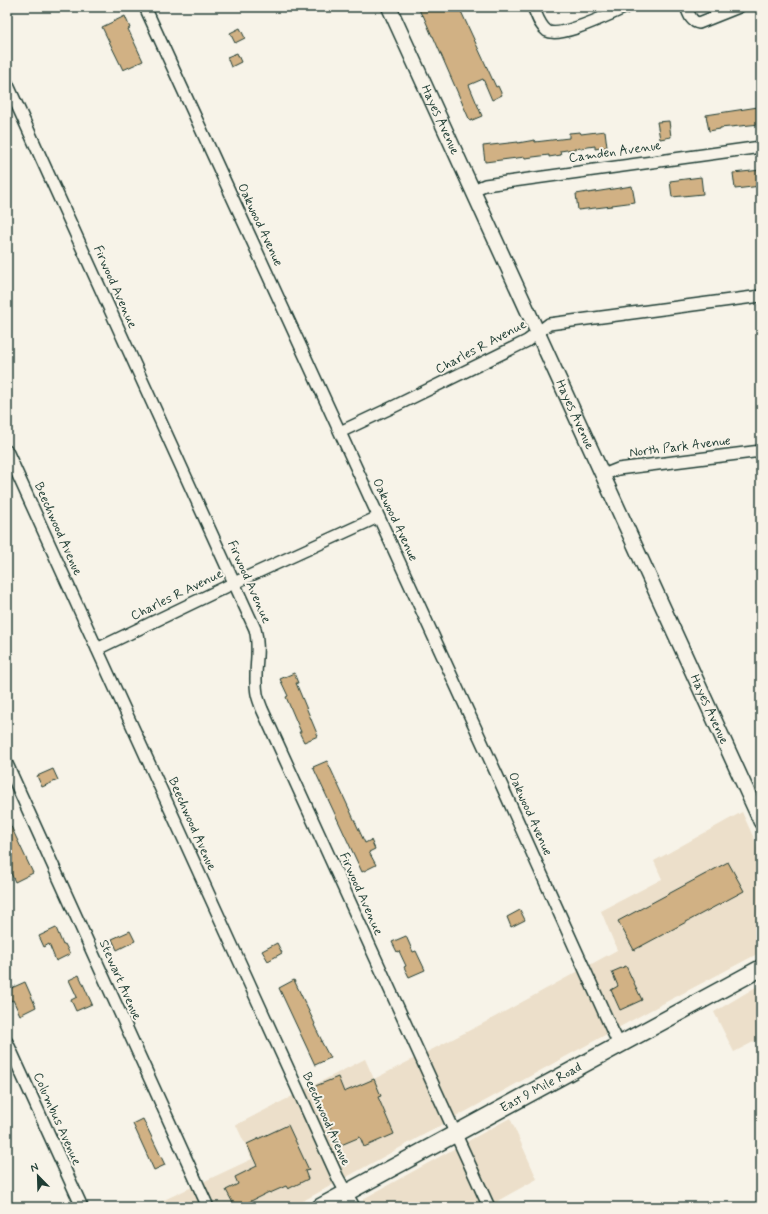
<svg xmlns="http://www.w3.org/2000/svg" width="768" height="1214" font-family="Mynerve,sans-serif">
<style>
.built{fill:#ecdfca}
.building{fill:#d1b184;stroke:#1f3d34}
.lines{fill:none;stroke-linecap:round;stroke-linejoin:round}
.minor-casing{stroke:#1f3d34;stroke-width:14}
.tertiary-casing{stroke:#1f3d34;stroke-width:17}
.secondary-casing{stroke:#1f3d34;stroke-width:19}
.minor{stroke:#f7f3e8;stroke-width:11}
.tertiary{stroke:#f7f3e8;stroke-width:14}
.secondary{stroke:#f7f3e8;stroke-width:16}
.labels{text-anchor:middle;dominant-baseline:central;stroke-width:4;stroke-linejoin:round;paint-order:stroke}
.street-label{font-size:13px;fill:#1f3d34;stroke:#f7f3e8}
</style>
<rect width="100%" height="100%" fill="#f7f3e8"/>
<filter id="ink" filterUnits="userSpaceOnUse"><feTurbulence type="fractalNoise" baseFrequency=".025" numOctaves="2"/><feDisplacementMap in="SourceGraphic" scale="8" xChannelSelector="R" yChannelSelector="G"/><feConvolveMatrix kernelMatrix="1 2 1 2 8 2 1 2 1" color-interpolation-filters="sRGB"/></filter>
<g filter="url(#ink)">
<path class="built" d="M742,812l19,42v98l-114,60 -355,195h-143l103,-48 -16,-34 129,-66 9,20 108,-55 135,-74 -16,-39 61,-32 -8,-18z
M761,984v54l-27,14 -20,-40z
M510,1118l27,61 -38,21 -7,7h-128l-1,-8z"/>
<path class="building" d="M418,7h41l37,80 2,-1 4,9 -10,5 -9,-21 -14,6 13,31 -12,5 -37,-85h-1l-9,-21 -1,1z
M125,16l5,12 -2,1 15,32 -20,9 -21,-43z
M240,28l5,10 -10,5 -5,-10z
M237,53l4,9 -10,5 -4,-10z
M758,107l2,17 -40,4v1l-11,2 -3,-16z
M669,121l2,16 -11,2 -3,-17z
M605,131l2,16 -12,2v-3l-35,5 1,4 -12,2v-2l-24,3v-1l-40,5 -2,-16 35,-4v1l17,-3v2l34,-4v-5l11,-1 1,2z
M761,170v16l-26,3 -2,-16z
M701,177l2,17 -31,3 -2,-16z
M632,186l3,16 -23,3v1l-34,4 -2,-16 12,-2v1z
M294,673l4,10h-2l22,53 -14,6 -5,-10h2l-15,-35 2,-1 -8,-17z
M327,761l38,82 6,-3 4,9 -6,3 7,13 -14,7 -49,-105z
M53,769l5,11 -16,7 -5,-11z
M7,818l26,55 -18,9 -8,-17z
M728,862l16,29 -110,59 -16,-29z
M520,910l5,10 -14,7 -4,-10z
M56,928l7,17 2,-1 5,10 -14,7 -7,-17 -5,3 -5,-11z
M130,931l5,10 -18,9 -5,-11z
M406,936l7,16 3,-1 9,19 -16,7 -5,-10 2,-1 -7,-15 -2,1 -5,-10z
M277,943l5,10 -14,8 -6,-10z
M626,966l16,34 -22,10 -9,-20 7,-4 -6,-14z
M79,975l13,29 -16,7 -5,-11 6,-3 -8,-17z
M294,980l21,44 -1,1 8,16h-1l9,17 -15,7 -36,-77z
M25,982l11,25 -16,8 -7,-15 -2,1 -4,-11z
M338,1077l6,15 30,-13 7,17 -3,1 16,37 -30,13 -4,-10 -19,8 -7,-16 -2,1 -19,-43z
M143,1119l22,46 -11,5 -21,-46z
M288,1125l21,45 -4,1 3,8 -20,10 -2,-3 -16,7 -1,-1 -30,15h-4l-9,-17 12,-6 -3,-7 22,-11 -10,-22z"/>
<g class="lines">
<g class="minor-casing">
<path id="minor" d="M145,7l352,768 115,255 7,14
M533,7c4,8 6,18 14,24 14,8 64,-18 80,-24
M686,7c3,7 5,15 13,16l40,-16
M7,83l248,546c6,21 -2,43 2,65 1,5 3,10 5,15l227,498
M473,190l12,-5 276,-38
M340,432l55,-26 132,-65 22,-17 212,-28
M7,451l331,727 16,29
M603,475l15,-6 143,-18
M97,649l137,-66 144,-66
M7,764l201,443
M7,1042l75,165"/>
</g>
<g class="tertiary-casing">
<g id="tertiary">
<path id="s1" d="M389,7l372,815"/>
</g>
</g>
<g class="secondary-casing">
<g id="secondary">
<path id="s2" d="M320,1207l441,-239"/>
</g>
</g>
<use href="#minor" class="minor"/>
<use href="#tertiary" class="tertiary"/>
<use href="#secondary" class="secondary"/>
</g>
</g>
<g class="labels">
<g class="street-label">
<text stroke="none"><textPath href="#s1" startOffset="124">Hayes Avenue</textPath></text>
<text transform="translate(615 152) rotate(-8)">Camden Avenue</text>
<text transform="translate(260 225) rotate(65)">Oakwood Avenue</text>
<text transform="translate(115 287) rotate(66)">Firwood Avenue</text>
<text transform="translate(481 347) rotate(-28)">Charles R Avenue</text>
<text stroke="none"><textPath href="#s1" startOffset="448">Hayes Avenue</textPath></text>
<text transform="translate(680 447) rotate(-7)">North Park Avenue</text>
<text transform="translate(395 520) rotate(65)">Oakwood Avenue</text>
<text transform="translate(58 529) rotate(66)">Beechwood Avenue</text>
<text transform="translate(249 582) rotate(66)">Firwood Avenue</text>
<text transform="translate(177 595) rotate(-26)">Charles R Avenue</text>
<text stroke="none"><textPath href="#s1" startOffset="772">Hayes Avenue</textPath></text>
<text transform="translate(530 814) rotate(66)">Oakwood Avenue</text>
<text transform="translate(192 824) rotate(66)">Beechwood Avenue</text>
<text transform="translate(361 894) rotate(66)">Firwood Avenue</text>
<text transform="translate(120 980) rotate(66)">Stewart Avenue</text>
<text stroke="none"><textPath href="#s2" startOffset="251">East 9 Mile Road</textPath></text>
<text transform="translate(57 1119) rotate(66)">Columbus Avenue</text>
<text transform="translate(326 1119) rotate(66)">Beechwood Avenue</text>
</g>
</g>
<rect width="768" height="1214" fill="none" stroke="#f7f3e8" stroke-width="24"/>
<rect x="12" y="12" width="744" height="1190" fill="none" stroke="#1f3d34" stroke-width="1.5" filter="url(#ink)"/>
<g transform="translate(38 1176) rotate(337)" stroke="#f7f3e8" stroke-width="3" paint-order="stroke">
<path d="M0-3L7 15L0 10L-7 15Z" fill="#1f3d34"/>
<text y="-6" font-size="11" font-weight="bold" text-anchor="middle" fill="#1f3d34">N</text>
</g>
</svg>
